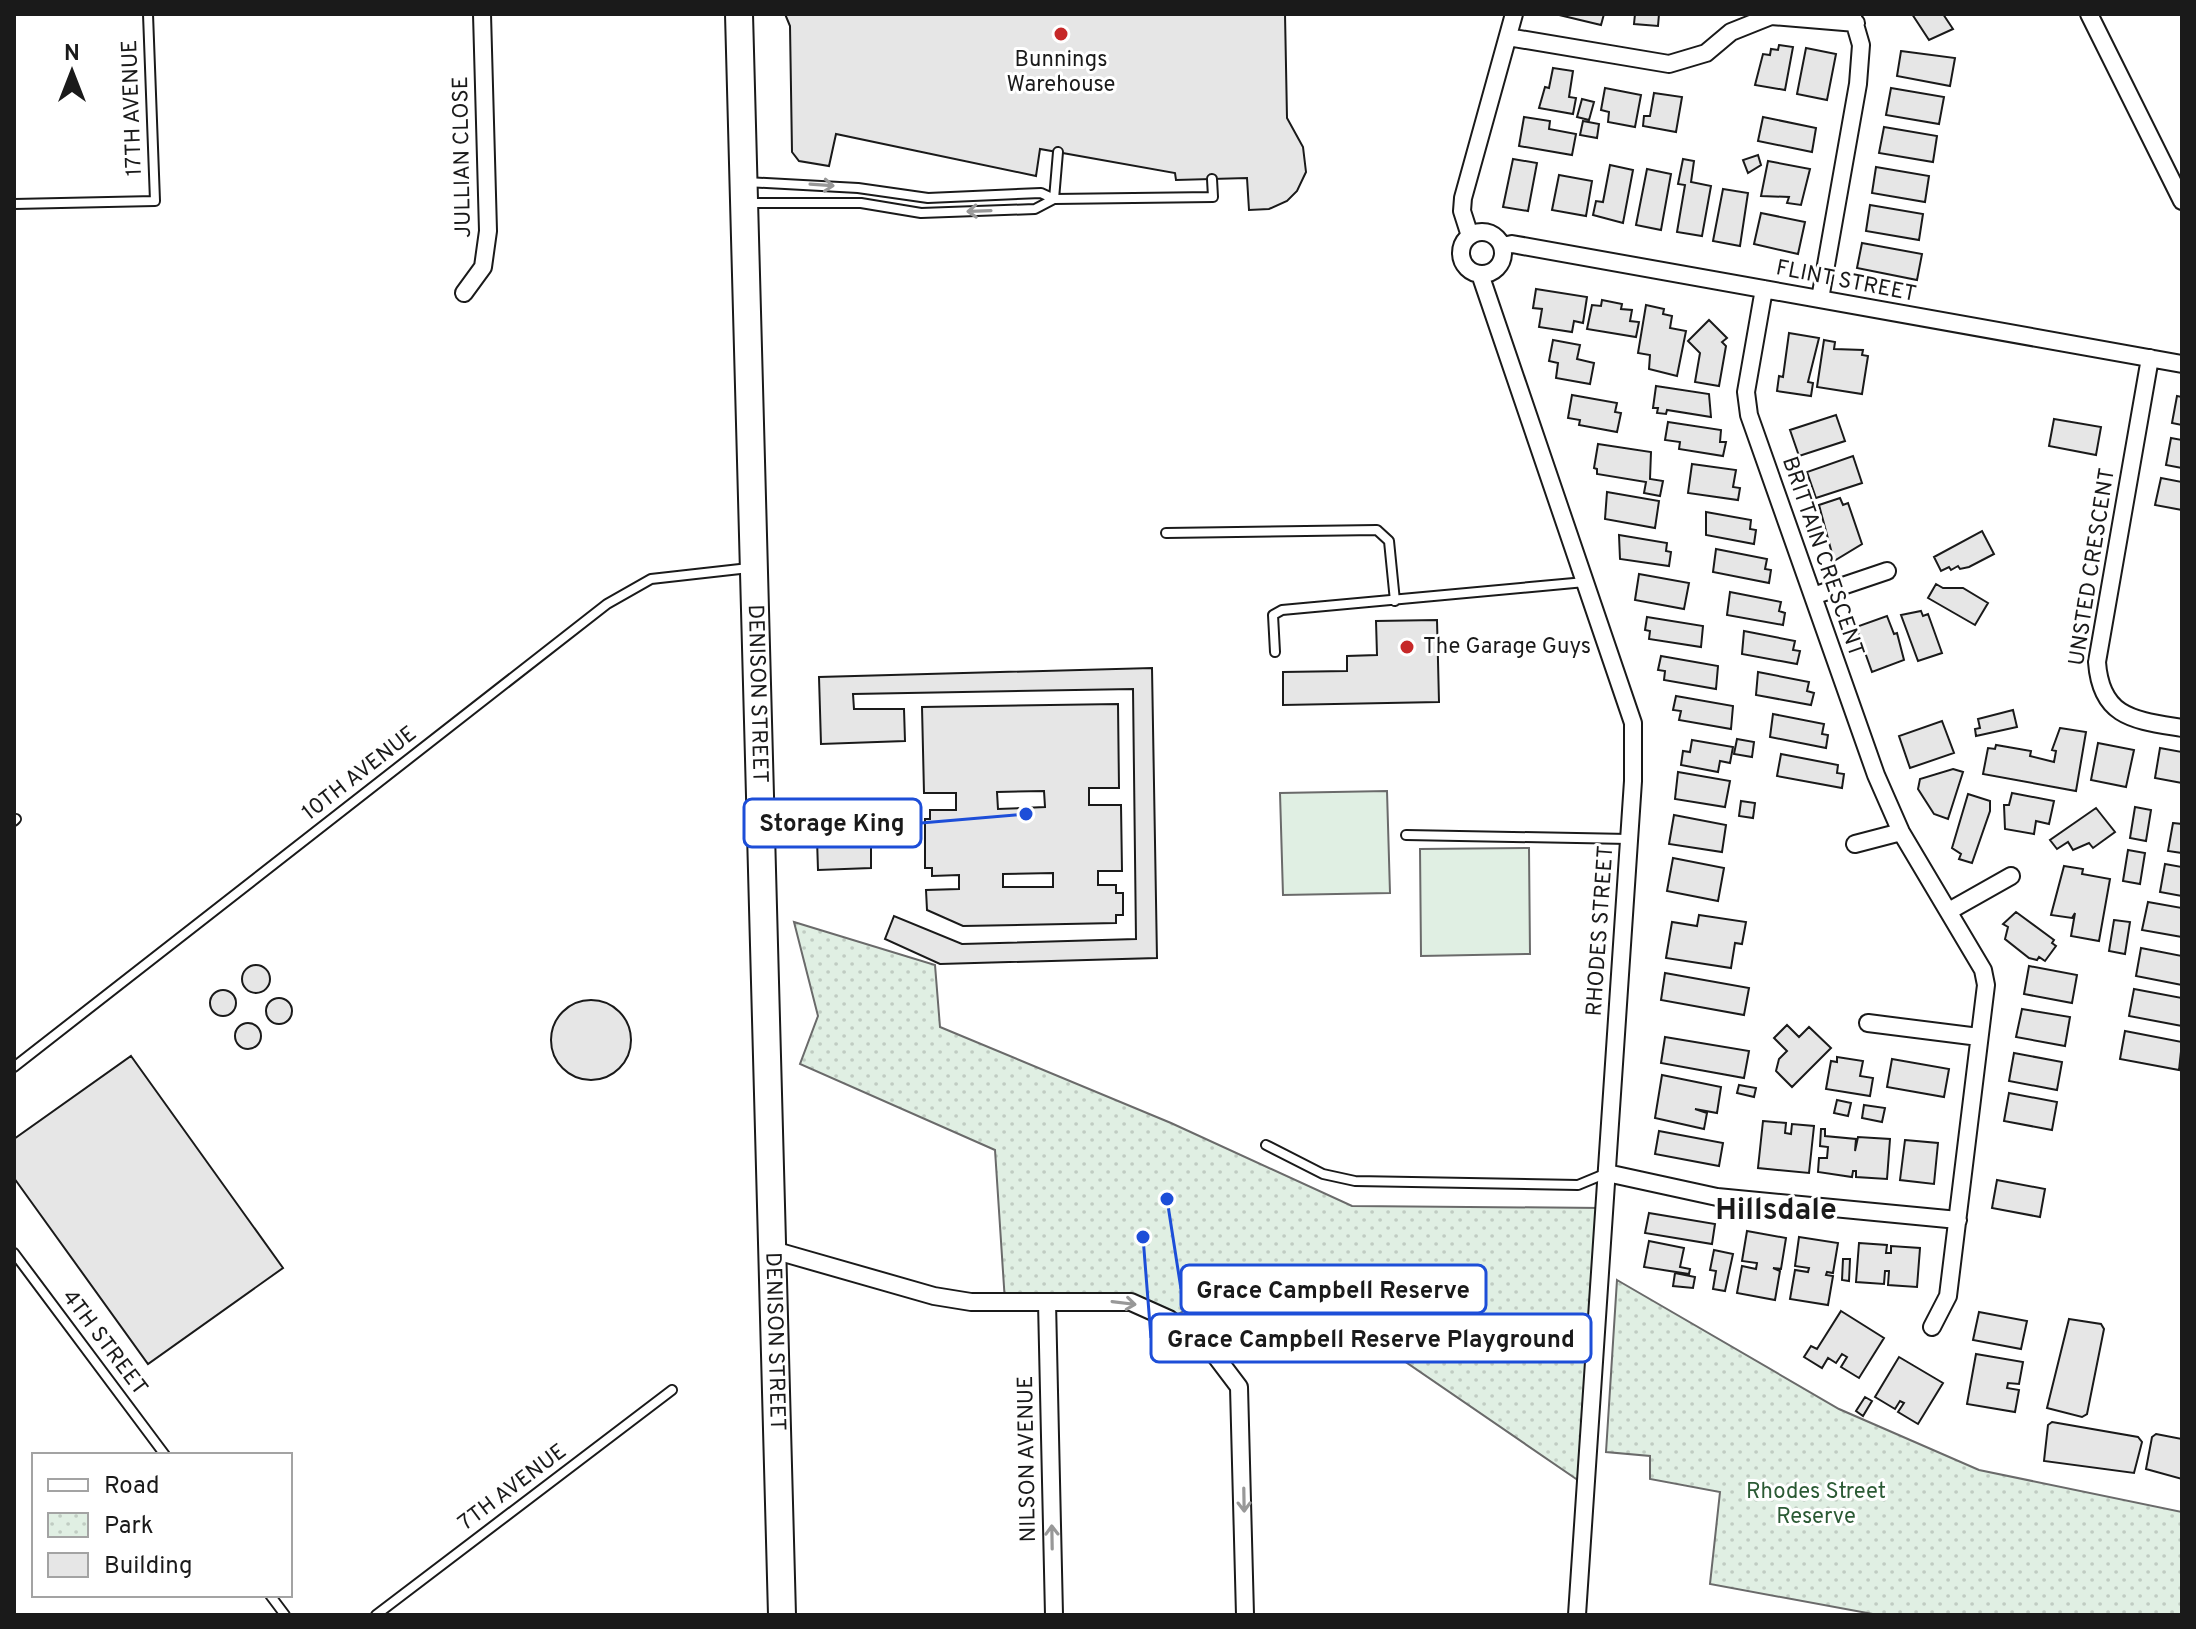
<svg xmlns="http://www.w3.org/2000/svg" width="2196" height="1629" font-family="Overpass,sans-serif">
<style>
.park{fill:url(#park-dots);stroke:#6a6a6a;stroke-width:2}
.garden{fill:#e0efe3;stroke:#6a6a6a;stroke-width:2}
.building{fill:#e6e6e6;stroke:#1a1a1a;stroke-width:2;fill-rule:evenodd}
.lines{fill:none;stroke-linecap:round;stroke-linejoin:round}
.lane-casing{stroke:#1a1a1a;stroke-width:12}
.street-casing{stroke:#1a1a1a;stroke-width:20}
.primary-casing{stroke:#1a1a1a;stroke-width:30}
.lane{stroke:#fff;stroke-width:8}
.street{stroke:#fff;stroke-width:16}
.primary{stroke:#fff;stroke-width:26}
.oneway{stroke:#989898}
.poi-dot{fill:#c62828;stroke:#fff;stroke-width:3}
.labels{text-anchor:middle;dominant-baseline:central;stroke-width:6;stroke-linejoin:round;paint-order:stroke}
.poi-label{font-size:22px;fill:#1a1a1a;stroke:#fff}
.street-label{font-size:22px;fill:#1a1a1a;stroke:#fff}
.park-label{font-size:22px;fill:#2b5a34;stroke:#fff}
.district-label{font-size:30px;font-weight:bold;fill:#1a1a1a;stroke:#fff}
.leader{fill:none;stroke:#1d4ed8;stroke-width:3}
.callout-dot{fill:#1d4ed8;stroke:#fff;stroke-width:3}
.callout{fill:#fff;stroke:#1d4ed8;stroke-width:3}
.callout-label{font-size:24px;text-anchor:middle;font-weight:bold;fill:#1a1a1a}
</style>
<defs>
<pattern id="park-dots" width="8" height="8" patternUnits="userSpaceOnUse" patternTransform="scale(2)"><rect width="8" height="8" fill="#e0efe3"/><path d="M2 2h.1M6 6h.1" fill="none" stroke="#c0ccc2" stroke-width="1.8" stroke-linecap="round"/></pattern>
</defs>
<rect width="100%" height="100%" fill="#fff"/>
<path class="park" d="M794,922l141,43 5,62 231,96 181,83 251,2 -18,277 -318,-218 -98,52 -38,-17h-126l-10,-152 -195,-86 18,-48z
M1617,1280l222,129 140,61 203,42v103h-304l-168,-31 10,-92 -70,-13v-23l-44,-4z"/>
<path class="garden" d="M1387,791l3,102 -107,2 -3,-102z
M1529,848l1,106 -109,2 -1,-107z"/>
<path class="building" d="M785,14h500l2,104 16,29 3,25 -9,19 -10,10 -18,8 -20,1 -2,-32 -71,2 -1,-7 -135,-24 -4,27 -200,-42 -7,32 -30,-5 -7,-9 -2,-126z
M1555,14h49l-3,11z
M1635,14h24l-1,12 -24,-2z
M1912,14h31l10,15 -24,11z
M1779,45l14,2 -8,43 -30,-5 8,-31 7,1 1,-6 7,1z
M1806,48l30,6 -9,46 -30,-6z
M1901,51l54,7 -5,28 -53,-10z
M1553,68l20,3 -4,26 7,1 -3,16 -34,-6 6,-21 4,1z
M1605,88l36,7 -6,32 -27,-5 1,-10 -8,-2z
M1891,88l53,9 -5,27 -53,-9z
M1654,93l28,4 -6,35 -33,-6 1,-10h6z
M1582,99l12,3 -5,18 -12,-3z
M1524,117l26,4 -1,8 27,5 -4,21 -53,-9z
M1763,117l53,11 -4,24 -54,-11z
M1583,121l16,3 -2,14 -17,-3z
M1884,127l53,9 -4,26 -54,-9z
M1758,155l3,10 -13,8 -5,-13z
M1513,159l24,4 -9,48 -25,-4z
M1683,159l11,2 -3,21 20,4 -9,50 -25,-4 8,-47 -7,-1z
M1768,161l42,8 -9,36 -14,-2 2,-6 -28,-1z
M1610,165l23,5 -10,53 -30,-8 3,-14 7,1z
M1876,167l53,9 -4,26 -53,-9z
M1647,169l24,5 -10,56 -25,-5z
M1559,175l33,6 -6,35 -34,-6z
M1723,189l25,4 -8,53 -27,-5z
M1870,205l53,9 -4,26 -53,-9z
M1761,213l44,9 -7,32 -44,-10z
M1862,243l60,11 -5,26 -60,-12z
M1536,289l51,8 -4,26 -9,-2 -2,11 -33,-5 3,-18 -9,-1z
M1602,300l20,4 -1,5 11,1 -2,11 9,1 -3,15 -49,-8 5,-24 9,1z
M1646,305l18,4 -1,5 9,2 -2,12 16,3 -9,45 -28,-7 1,-14 -12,-2z
M1709,320l18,18 -5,4 4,4 -7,40 -24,-4 5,-29 -12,-12z
M1789,333l30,5 -11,44 5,1 -2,13 -34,-5 2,-15 4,1z
M1553,340l27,5 -3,14 17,4 -4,21 -34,-6 2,-15 -9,-2z
M1824,340l11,2 -1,7 29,1 -1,5 6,1 -6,38 -45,-7z
M1656,386l53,8 2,23 -44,-7 -1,4 -9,-1 1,-5h-5z
M1572,395l45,8 -2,9 6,1 -4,19 -38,-7 1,-5 -12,-2z
M2177,396l5,1v28l-10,-2z
M1836,415l9,26 -46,15 -9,-26z
M2054,419l47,8 -5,28 -47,-9z
M1668,422l53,8 -1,12h6l-3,14 -44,-7 1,-7 -15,-2z
M2171,438l11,2v28l-16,-3z
M1598,444l53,8 -1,27 13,2 -3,15 -16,-3 2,-11 -49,-8v-5l-3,-1z
M1853,456l9,27 -46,15 -9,-26z
M1692,464l44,6 -3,17 7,1 -2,12 -50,-7z
M2161,478l21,4v28l-27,-5z
M1607,492l52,9 -4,27 -50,-9z
M1840,498l3,7 5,-2 14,41 -28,17 -15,-56z
M1706,512l45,8 -1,9 6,1 -2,14 -48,-9z
M1982,531l12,23 -25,13 -9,2 -2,-3 -7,4 -2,-3 -8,4 -7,-14z
M1619,535l48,8 -1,8 5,1 -2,14 -49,-7z
M1716,549l51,10 -2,10 6,1 -2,13 -56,-11z
M1639,574l50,9 -5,26 -49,-9z
M1936,584l7,4h20l25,15 -13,22 -47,-27z
M1730,592l51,10 -2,9 6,2 -2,12 -56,-10z
M1921,611l2,5 5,-2 14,39 -24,8 -17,-46z
M1887,616l7,18 3,-1 7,27 -32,12 -16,-45z
M1647,617l56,9 -2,21 -52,-8 1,-8 -5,-1z
M1437,620l2,82 -156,3v-33l64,-1v-15l30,-1 -1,-34z
M1744,631l51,10 -2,9 7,1 -3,13 -55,-10z
M1661,656l57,10 -2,23 -52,-9 1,-9 -7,-1z
M1152,668l5,290 -217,6 -55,-25 9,-23 68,28 174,-5 -3,-250 -280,5 1,15h50l1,32 -84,3 -2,-67z
M1758,672l51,10 -2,9 7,2 -3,12 -55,-10z
M1676,696l57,10 -2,23 -52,-9 2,-9 -8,-1z
M1118,704l1,84h-30v17h32l1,66h-24v14h18v8h7v22h-7v8l-153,3 -36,-16 -1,-20 33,-1v-14l-27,1v-8h-7v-49h5v-9h26v-17h-32l-2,-86zM1044,791l1,16 -47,2 -1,-17zM1053,873v14h-50v-13z
M2013,710l4,17 -41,9 -1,-7 5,-1 -2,-9z
M1773,714l51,10 -2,10 6,1 -2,13 -56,-11z
M1942,721l12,32 -44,15 -11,-32z
M2060,728l26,4 -10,59 -93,-17 5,-26 7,1 1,-4 35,6 -1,5 24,6 2,-11 -4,-1z
M1737,739l17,3 -2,15 -18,-3z
M1692,740l41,7 -3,16 -10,-2 -2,11 -37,-7 2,-14 7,1z
M2098,743l36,7 -8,37 -35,-7z
M2160,748l22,4v31l-27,-5z
M1781,754l57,11 -1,8 7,1 -2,14 -65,-12z
M1953,769l10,3 -15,47 -14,-5 -16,-25 2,-10z
M1678,772l52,9 -5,26 -50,-8z
M2012,793l42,8 -5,23 -13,-3 -2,13 -29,-5 -1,-24h5z
M1968,794l22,7v10l-18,52 -13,-4 2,-5 -9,-6z
M1741,801l14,2 -2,15 -14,-2z
M2135,807l16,3 -5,31 -16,-3z
M2096,808l19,24 -22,16 -4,-5 -16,7 -5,-8 -11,7 -7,-9z
M1674,815l52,10 -4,27 -53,-8z
M2173,823l9,1v29l-14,-2z
M871,838v30l-53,2 -1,-31z
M2128,850l17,3 -5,31 -17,-3z
M1673,858l51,10 -6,33 -51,-10z
M2165,864l17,3v29l-22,-4z
M2064,866l19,3 -1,5 28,5 -11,62 -28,-5 4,-23 -3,5 -21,-3z
M2148,902l34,6v29l-40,-7z
M2016,912l38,28 -2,3 4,3 -11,15 -6,-4 -2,3 -8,-2 -24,-19 3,-12 -5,-3z
M1699,915l47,7 -4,22 -7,-1 -4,25 -65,-10 6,-36 25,4z
M2114,920l16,2 -5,32 -16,-3z
M2141,948l41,8v29l-46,-9z
M242 979a14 14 0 1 1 28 0a14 14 0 1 1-28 0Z
M2029,966l48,9 -5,28 -48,-9z
M1665,973l84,15 -5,27 -83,-15z
M2134,989l48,9v28l-53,-10z
M210 1003a13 13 0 1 1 26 0a13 13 0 1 1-26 0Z
M266 1011a13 13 0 1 1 26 0a13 13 0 1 1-26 0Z
M551 1040a40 40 0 1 1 80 0a40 40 0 1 1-80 0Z
M2022,1009l48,8 -5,29 -49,-9z
M235 1036a13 13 0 1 1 26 0a13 13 0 1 1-26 0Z
M1787,1025l12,12 10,-10 22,21 -39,39 -16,-16 3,-12 8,-8 -13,-13z
M2125,1031l57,11 -3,28 -59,-11z
M1665,1037l84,14 -5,27 -83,-15z
M2014,1053l48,9 -5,28 -48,-9z
M131,1056l152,212 -135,96 -134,-186v-39z
M1837,1057l26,4 -3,15 13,2 -3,18 -44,-7 5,-28 6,1z
M1892,1059l57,10 -5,28 -57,-10z
M1662,1075l59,12 -4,26 -22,-4 12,4 -3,16 -49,-11z
M1739,1085l17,3 -2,9 -17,-4z
M2009,1093l48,9 -5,28 -48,-9z
M1837,1100l14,3 -3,13 -14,-3z
M1864,1105l21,3 -3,14 -20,-4z
M1763,1121l23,2 -1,10 6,1 1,-10 22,2 -5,47 -51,-5z
M1821,1129h4v7l31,3 -1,12 3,-14 32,2 -3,40 -31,-2v-6h-3l-1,6 -34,-5 1,-14h8l1,-11 -8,-1z
M1659,1131l64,12 -4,23 -64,-12z
M1905,1140l33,3 -4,41 -34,-4z
M1997,1180l48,9 -5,28 -48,-9z
M1649,1213l66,11 -3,20 -67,-11z
M1747,1231l39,7 -5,31 -8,-1 7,3 -5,29 -38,-7 5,-27 14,3 1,-6 -15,-2z
M1799,1237l39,6 -5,30 -6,-1 -1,3 7,1 -5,29 -38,-6 5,-29 13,2 1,-4 -14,-2z
M1649,1241l35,7 -4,19 10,2 -1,5 -45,-7z
M1859,1243l28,2 -1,8h5v-7l29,2 -3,39 -29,-2 1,-14h-4l-1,13 -28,-2z
M1714,1250l19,4 -8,37 -12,-2 3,-18 -6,-1z
M1843,1259h7l-1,22 -7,-1z
M1675,1273l20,4 -2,11 -20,-2z
M1841,1311l43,27 -25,40 -18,-11 6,-10 -5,-3 -6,9 -8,-5 -6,10 -18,-11 7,-11 6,3z
M1979,1312l48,9 -6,28 -48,-9z
M2069,1319l32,5 3,5 -17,85 -5,3 -35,-9z
M1976,1354l47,8 -4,22 -11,-1 -1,5 12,2 -4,22 -48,-8z
M1899,1357l44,26 -25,41 -20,-12 6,-9 -4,-2 -5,8 -20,-12z
M1865,1397l7,4 -9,15 -7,-5z
M2052,1422l86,15 4,5 -8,31 -90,-12 4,-36z
M2156,1434l26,5v40l-36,-10 6,-32z"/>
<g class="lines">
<g class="lane-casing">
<path id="lane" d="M746,182l112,6 70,10 113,-5 13,6 159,-2 -1,-18
M749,203h112l60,10 114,-4 19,-10 4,-47
M14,204l141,-3 -7,-187
M1166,533l211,-3 12,11 6,60
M1275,652l-2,-37 9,-5 303,-28
M14,821l2,-2
M1406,835l223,4
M14,1067l593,-463 44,-25 98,-11
M1266,1145l57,29 32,7 223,4 29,-12
M14,1253l151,202
M270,1595l15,20
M376,1615l296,-225"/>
</g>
<g class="street-casing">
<path id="street" d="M2089,14l93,187
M1508,37l161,27 37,-11 25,-21 40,-16 85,7
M1461 253a21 21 0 1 1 42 0a21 21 0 1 1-42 0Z
M1470,236l-8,-25 1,-13 51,-184
M1503,246l9,-2 670,120
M1480,274l153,449v58l-56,834
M1764,289l-18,103 3,23 127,360 25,57 82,138 3,15 -38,311 -16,31
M464,293l19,-26 5,-36 -6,-217
M1820,299l38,-215 3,-39 -9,-31
M2150,358l-53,304c4,56 37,58 85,66
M1813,596l74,-25
M1855,844l46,-12
M1949,911l62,-35
M1868,1023l111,14
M1607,1173l110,24 241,23
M773,1250l161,46 37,6h160l38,17 45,35 25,33 6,228
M1047,1302l7,313"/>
</g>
<g class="primary-casing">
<g id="primary">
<path id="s1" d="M739,14l43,1601"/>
</g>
</g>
<use href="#lane" class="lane"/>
<use href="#street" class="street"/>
<use href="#primary" class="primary"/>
</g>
<defs><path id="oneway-shaft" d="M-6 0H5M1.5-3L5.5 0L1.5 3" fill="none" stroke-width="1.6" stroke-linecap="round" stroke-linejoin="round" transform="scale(2)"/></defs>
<g class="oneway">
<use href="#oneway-shaft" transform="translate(822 185) rotate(4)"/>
<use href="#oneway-shaft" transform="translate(979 211) rotate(178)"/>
<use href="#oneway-shaft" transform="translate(1124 1303) rotate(7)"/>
<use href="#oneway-shaft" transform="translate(1244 1500) rotate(89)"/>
<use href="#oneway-shaft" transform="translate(1052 1537) rotate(-91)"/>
</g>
<g class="poi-dot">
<circle cx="1061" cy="34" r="8"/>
<circle cx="1407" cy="647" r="8"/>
</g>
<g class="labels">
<g class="poi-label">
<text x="1061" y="60">Bunnings<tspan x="1061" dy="25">Warehouse</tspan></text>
<text x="1423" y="647" text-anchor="start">The Garage Guys</text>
</g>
<g class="street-label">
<text transform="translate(133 108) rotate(-92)">17TH AVENUE</text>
<text transform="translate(463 157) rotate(-91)">JULLIAN CLOSE</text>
<text transform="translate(1846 282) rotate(11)">FLINT STREET</text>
<text transform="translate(1822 557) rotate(71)">BRITTAIN CRESCENT</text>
<text transform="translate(2093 567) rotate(-81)">UNSTED CRESCENT</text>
<text stroke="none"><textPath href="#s1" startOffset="680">DENISON STREET</textPath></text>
<text transform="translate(360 774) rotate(-38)">10TH AVENUE</text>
<text transform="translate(1601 931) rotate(-86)">RHODES STREET</text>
<text stroke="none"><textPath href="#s1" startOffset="1328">DENISON STREET</textPath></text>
<text transform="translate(104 1343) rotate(53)">4TH STREET</text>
<text transform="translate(1028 1459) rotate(-91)">NILSON AVENUE</text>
<text transform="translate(513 1488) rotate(-37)">7TH AVENUE</text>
</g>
<g class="park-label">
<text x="1816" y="1492">Rhodes Street<tspan x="1816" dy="25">Reserve</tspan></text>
</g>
<g class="district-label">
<text x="1776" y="1211">Hillsdale</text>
</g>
</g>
<path class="leader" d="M1026 814L921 823M1167 1199L1181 1289M1143 1237L1151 1338"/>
<g class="callout-dot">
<circle cx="1026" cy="814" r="8"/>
<circle cx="1167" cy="1199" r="8"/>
<circle cx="1143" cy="1237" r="8"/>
</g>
<g class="callout">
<rect x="744" y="799" width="177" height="48" rx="8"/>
<rect x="1181" y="1265" width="305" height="48" rx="8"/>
<rect x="1151" y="1314" width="440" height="48" rx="8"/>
</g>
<g class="callout-label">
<text x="832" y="831">Storage King</text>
<text x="1333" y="1298">Grace Campbell Reserve</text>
<text x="1371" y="1347">Grace Campbell Reserve Playground</text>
</g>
<rect width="2196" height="1629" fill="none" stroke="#1a1a1a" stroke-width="32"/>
<rect x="32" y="1453" width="260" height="144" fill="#ffffff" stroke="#a3a3a3" stroke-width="2"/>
<rect x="48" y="1479" width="40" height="12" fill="#ffffff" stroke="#a3a3a3" stroke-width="2"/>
<text x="104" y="1493" font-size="24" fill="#1a1a1a">Road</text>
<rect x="48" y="1513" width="40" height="24" fill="url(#park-dots)" stroke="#a3a3a3" stroke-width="2"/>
<text x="104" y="1533" font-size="24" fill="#1a1a1a">Park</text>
<rect x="48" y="1553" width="40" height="24" fill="#e6e6e6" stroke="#a3a3a3" stroke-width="2"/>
<text x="104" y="1573" font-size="24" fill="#1a1a1a">Building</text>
<g transform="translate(72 72)" stroke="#ffffff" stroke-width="6" paint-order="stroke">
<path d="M0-6L14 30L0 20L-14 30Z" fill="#1a1a1a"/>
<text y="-12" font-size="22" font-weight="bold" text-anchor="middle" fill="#1a1a1a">N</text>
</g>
</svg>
